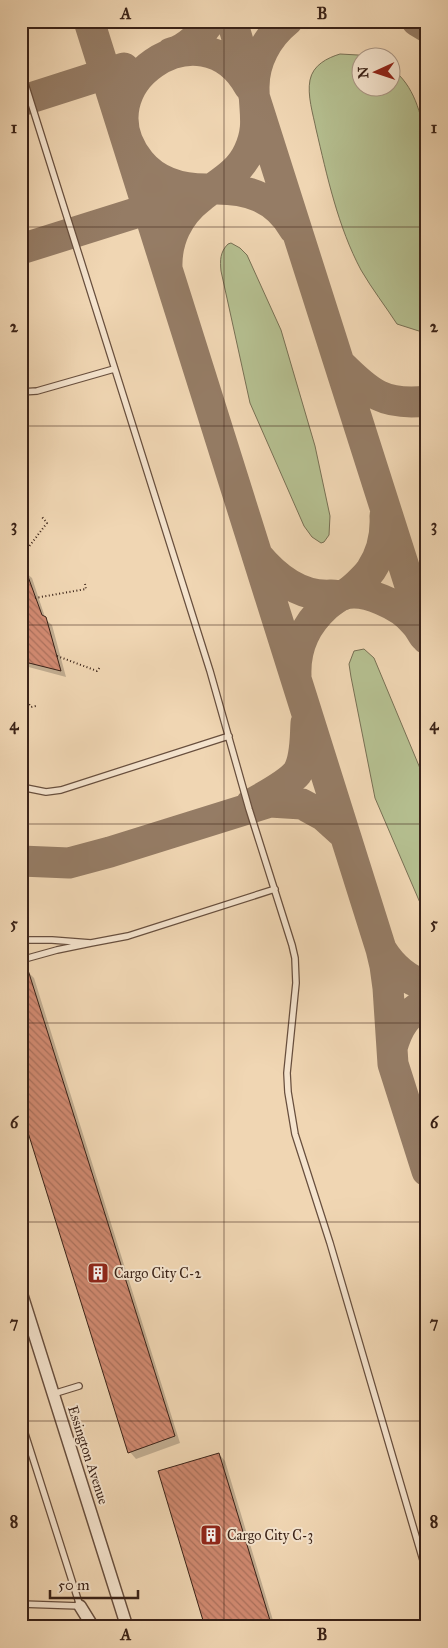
<svg xmlns="http://www.w3.org/2000/svg" width="448" height="1648" font-family="'IM FELL Great Primer',serif">
<style>
.green{fill:#b5bf90;stroke:#787054}
.shadow{fill:#0003}
.lines{fill:none;stroke-linecap:round;stroke-linejoin:round}
.taxiway{stroke:#957c65;stroke-width:31}
.building{fill:url(#building-back-hatch);stroke:#3a2217}
.service-casing{stroke:#684f3e;stroke-width:8}
.minor-casing{stroke:#684f3e;stroke-width:14}
.path{stroke:#3a2217;stroke-width:2;stroke-dasharray:1 2.5;stroke-linecap:butt}
.service{stroke:#f5e4ce;stroke-width:5.5}
.minor{stroke:#f5e4ce;stroke-width:11}
.grid{fill:none;stroke:#3a2217;stroke-width:1;stroke-opacity:0.55}
.labels{text-anchor:middle;dominant-baseline:central;stroke-width:4;stroke-linejoin:round;paint-order:stroke}
.poi-label{font-size:14px;fill:#3a2217;stroke:#f5e4ce;text-anchor:start}
.street-label{font-size:14px;fill:#3a2217;stroke:#f5e4ce}
.neatline{fill:none;stroke:#3a2217;stroke-width:2}
.grid-label{font-size:16px;text-anchor:middle;font-weight:bold;fill:#3a2217}
</style>
<defs>
<pattern id="building-back-hatch" width="6" height="6" patternUnits="userSpaceOnUse" patternTransform="scale(1.25)"><rect width="6" height="6" fill="#d08970"/><path d="M-1 5l2 2M0 0l6 6M5-1l2 2" fill="none" stroke="#aa705b"/></pattern>
</defs>
<rect width="100%" height="100%" fill="#f0d6b3"/>
<filter id="stains"><feTurbulence type="fractalNoise" baseFrequency=".004" numOctaves="4"/><feColorMatrix values="0 0 0 0 .2 0 0 0 0 .09 0 0 0 0 .02 0 0 0 .5 -.17"/></filter>
<radialGradient id="worn" r=".72"><stop offset=".6" stop-color="#630" stop-opacity="0"/><stop offset="1" stop-color="#630" stop-opacity=".3"/></radialGradient>
<path class="green" d="M340,54l18,1 11,2 -9,1v30h30l1,-20c24,18 29,45 36,73v188l-5,3 -25,-8c-11,-17 -25,-35 -36,-54 -23,-43 -34,-94 -45,-141 -3,-15 -9,-34 -6,-49 3,-15 17,-22 30,-26z
M231,243l9,5 7,7 34,75 34,116 15,70 -1,19 -5,7 -3,1 -9,-6 -8,-11 -54,-123 -29,-132c-1,-11 -1,-19 7,-27z
M364,649l10,9 53,127v134l-52,-121 -24,-121 -2,-13 5,-13z"/>
<path class="shadow" d="M21,571l4,1 7,6 14,42 6,5 14,52 -45,-12z
M27,971l7,7 146,465 -44,16 -6,-7z
M219,1454l6,7 50,166h-68z"/>
<g class="lines">
<path class="taxiway" d="M89,21l292,928 4,17 3,22 5,76 34,107
M232,21l23,78 172,540
M417,21l10,6
M171,53c15,-3 31,-19 39,-32
M21,101l103,-33
M212,189c-27,1 -54,-5 -72,-27 -62,-77 62,-161 109,-76
M21,249l191,-60c34,-1 64,8 82,40
M167,268c-1,-28 11,-53 33,-70 18,-15 39,-24 49,-47 11,-24 5,-39 5,-64 0,-25 13,-50 33,-66
M341,365c28,28 43,41 86,36
M257,555c19,23 43,42 74,40 3,0 9,1 12,0 8,-3 23,-18 28,-25 11,-17 15,-35 14,-54
M296,675c-1,-27 10,-51 30,-69 5,-4 10,-8 16,-11 21,-8 60,11 73,28 4,4 6,9 9,13
M251,804c11,-6 38,-21 46,-31 9,-13 8,-35 9,-50
M21,861l48,2 41,-11 160,-50 32,2 22,12 21,19
M381,949c11,18 26,31 46,37
M392,1048c6,-22 15,-35 35,-46"/>
</g>
<path class="building" d="M21,570l5,1 16,44 4,2 15,54 -40,-10z
M28,970l147,466 -47,17 -107,-343v-138z
M219,1453l53,174h-67l-47,-156z"/>
<g class="lines">
<g class="service-casing">
<path id="service" d="M21,71l189,600 39,138 43,136 3,13 1,25 -9,90 1,19 7,42 35,109 97,331
M21,392l16,-1 77,-22
M21,787l25,5 15,-2 168,-54
M21,940h31l39,3 -34,7 -36,10
M91,943l37,-7 147,-47
M21,1208h3
M53,1394l26,-8
M21,1421l59,185 -59,-2"/>
</g>
<g class="minor-casing">
<path id="minor" d="M21,1292l106,335
M80,1606l13,21"/>
</g>
<path class="path" d="M21,557l26,-34 -5,-6
M35,598l51,-9 -1,-5
M57,656l40,15 3,-4
M21,693l10,14 5,-1"/>
<use href="#service" class="service"/>
<use href="#minor" class="minor"/>
</g>
<path class="grid" d="M224,21v1606M21,227h406M21,426h406M21,625h406M21,824h406M21,1023h406M21,1222h406M21,1421h406"/>
<defs>
<g id="building-square" transform="scale(1.125)"><rect x="-9" y="-9" width="18" height="18" rx="4" fill="#8f2418" stroke="#f5e4ce"/><path d="M-4-6H4V6H1V3H-1V6H-4ZM-2.5-4.3h1.7v1.8h-1.7ZM.8-4.3h1.7v1.8H.8ZM-2.5-1h1.7V.8h-1.7ZM.8-1h1.7V.8H.8Z" fill="#fff"/></g>
</defs>
<g fill-rule="evenodd">
<use href="#building-square" x="98" y="1273"/>
<use href="#building-square" x="211" y="1535"/>
</g>
<g class="labels">
<g class="poi-label">
<text x="114" y="1273">Cargo City C-2</text>
<text x="227" y="1535">Cargo City C-3</text>
</g>
<g class="street-label">
<text transform="translate(88 1455) rotate(72)">Essington Avenue</text>
</g>
</g>
<rect width="448" height="1648" fill="none" stroke="#f0d6b3" stroke-width="55"/>
<g transform="translate(376 72) rotate(267)"><circle r="24" fill="#f5e4ce" stroke="#aa9685"/>
<path d="M0-4L9 19L0 12L-9 19Z" fill="#8f2418"/>
<text y="-8" font-size="14" font-weight="bold" text-anchor="middle" fill="#3a2217">N</text>
</g>
<path d="M50 1590v8h88v-8" fill="none" stroke="#3a2217" stroke-width="2.5"/>
<text x="58" y="1590" font-size="15" fill="#3a2217" stroke="#f5e4ce" stroke-width="4" paint-order="stroke">50 m</text>
<rect x="28" y="28" width="392" height="1592" class="neatline"/>
<g class="grid-label">
<text x="126" y="19">A</text>
<text x="322" y="19">B</text>
<text x="14" y="133">1</text>
<text x="434" y="133">1</text>
<text x="14" y="332">2</text>
<text x="434" y="332">2</text>
<text x="14" y="531">3</text>
<text x="434" y="531">3</text>
<text x="14" y="730">4</text>
<text x="434" y="730">4</text>
<text x="14" y="929">5</text>
<text x="434" y="929">5</text>
<text x="14" y="1128">6</text>
<text x="434" y="1128">6</text>
<text x="14" y="1328">7</text>
<text x="434" y="1328">7</text>
<text x="14" y="1527">8</text>
<text x="434" y="1527">8</text>
<text x="126" y="1640">A</text>
<text x="322" y="1640">B</text>
</g>
<rect width="100%" height="100%" filter="url(#stains)"/>
<rect width="100%" height="100%" fill="url(#worn)"/>
</svg>
